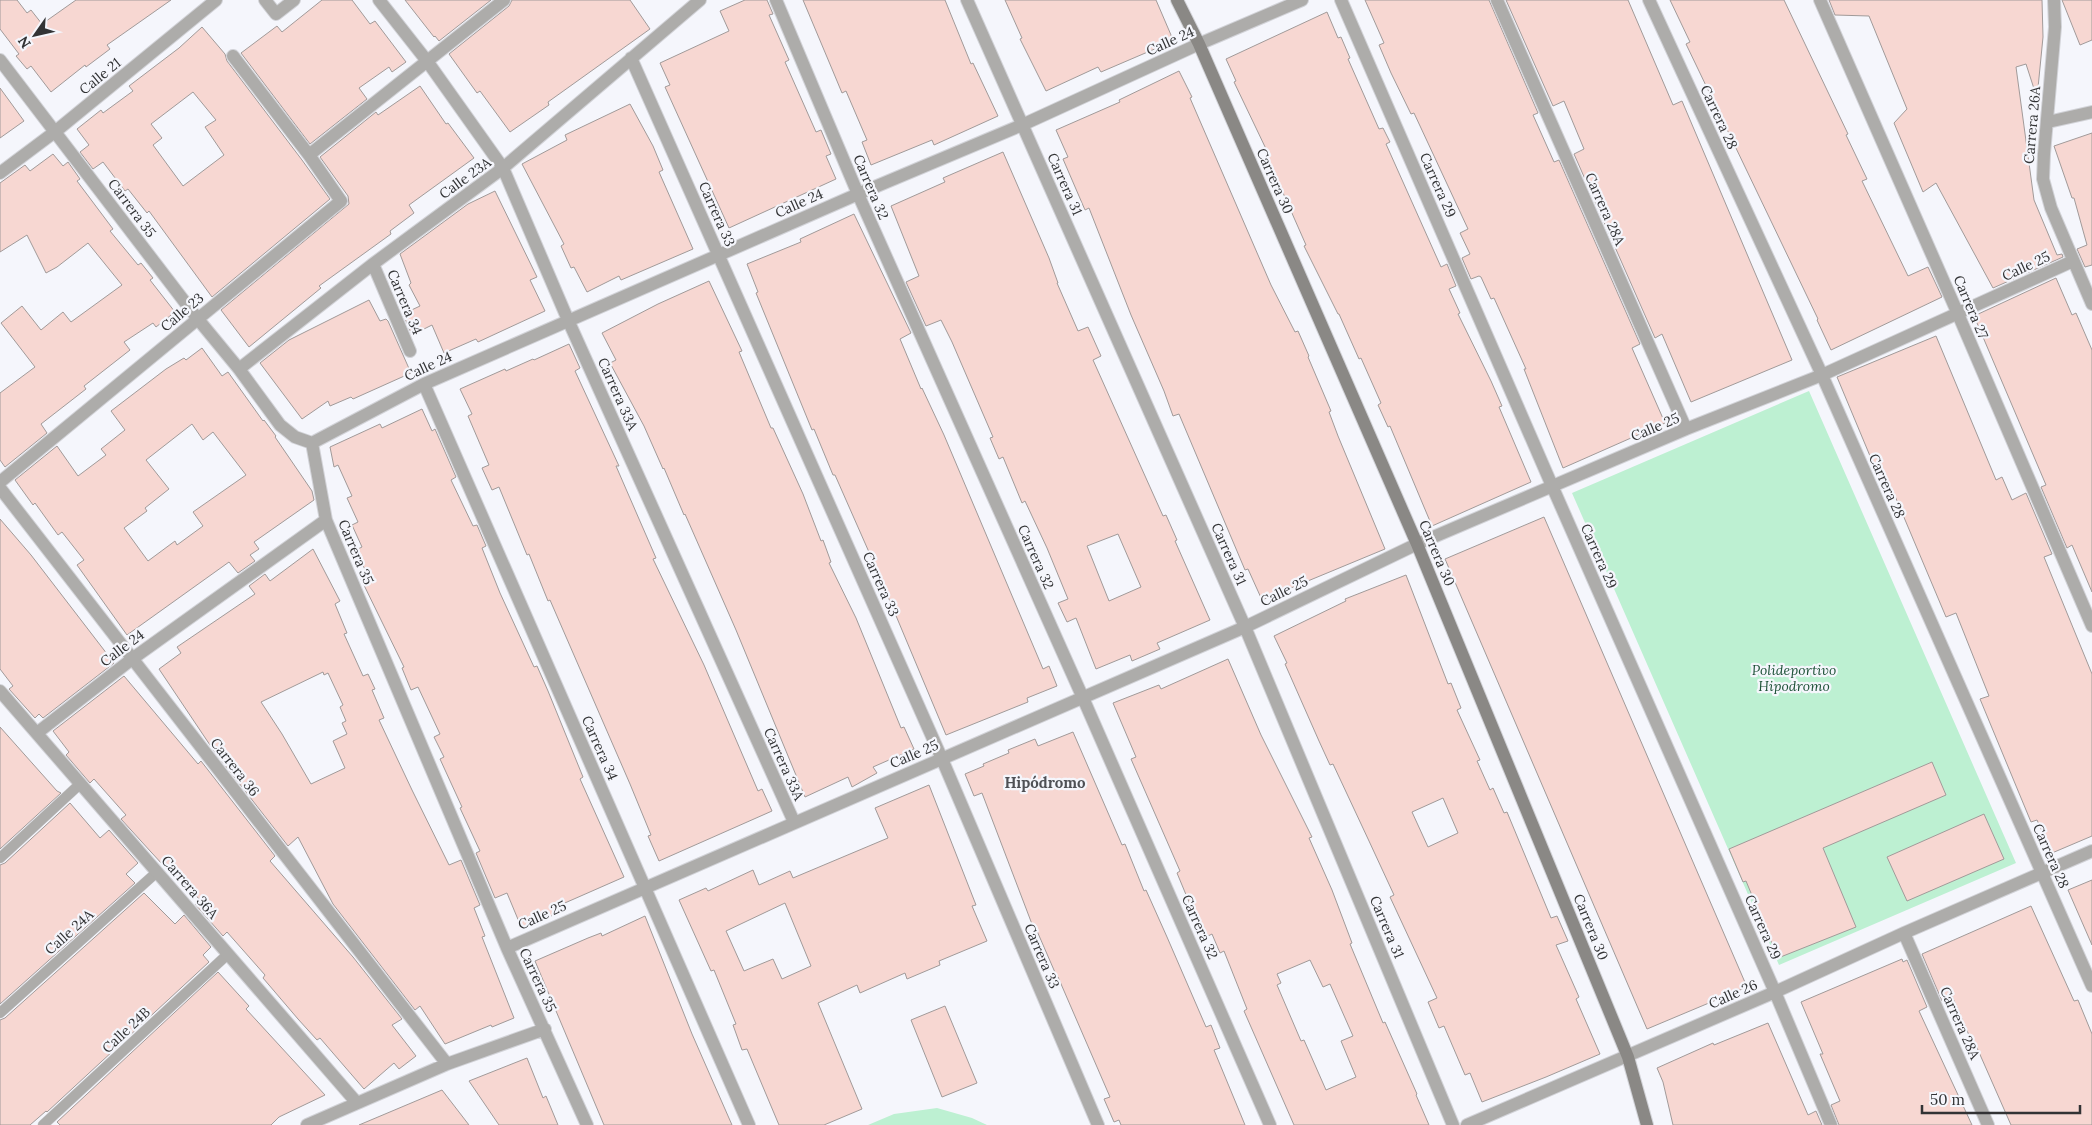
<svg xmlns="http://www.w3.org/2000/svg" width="2092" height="1125" font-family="Lora,serif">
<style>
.green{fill:#bdf0d2}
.building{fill:#f7d7d2;stroke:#a19a99;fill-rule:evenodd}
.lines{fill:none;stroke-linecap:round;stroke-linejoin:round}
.lane-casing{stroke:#d2d3d8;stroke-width:11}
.street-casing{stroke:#d2d3d8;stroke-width:14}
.secondary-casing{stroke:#d2d3d8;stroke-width:14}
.lane{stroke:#adacaa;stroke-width:10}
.street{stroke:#adacaa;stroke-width:12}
.secondary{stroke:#8a8885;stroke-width:12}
.labels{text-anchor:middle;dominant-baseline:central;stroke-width:4.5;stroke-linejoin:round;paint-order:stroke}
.street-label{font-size:14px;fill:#323335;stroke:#f5f6fc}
.park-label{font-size:14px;font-style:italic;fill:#1e5238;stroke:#f5f6fc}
.neighbourhood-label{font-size:15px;font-weight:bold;fill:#4f5055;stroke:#f5f6fc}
</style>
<rect width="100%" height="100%" fill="#f5f6fc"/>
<path class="green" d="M1809,391l207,472 -237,102 -207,-472z
M937,1108l35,10 15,7h-119l26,-11z"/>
<path class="building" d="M0,0h17l10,13 4,-3 11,14 34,-24h95l-64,45 3,4 -24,18 -1,-2 -34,27 -20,-26 -4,3 -11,-13 3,-2 -19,-25z
M322,0h30l18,24 5,-3 31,41 -14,10 -3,-5 -30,21 8,11 -57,45 -69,-91 36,-27 5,6z
M405,0h86l-52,41 -4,-5 -1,1z
M512,0h118l20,29 -102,73 1,3 -39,27 -30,-41 -3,2 -28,-39 60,-48z
M745,0h22l6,14 -4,1 20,45 -4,2 31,70 5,-2 10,24 -5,2 10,23 -107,49 -64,-141 5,-2 -10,-22 69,-32 -9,-20z
M803,0h142l26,64 2,-1 25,53 -64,29 -2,-5 -61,25 -9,-23 5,-2 -21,-49 -4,2 -10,-24z
M1005,0h151l15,35v7l-70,30 -3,-5 -52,24 -26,-52 2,-1z
M1365,0h124l49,113 -5,2 21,47 5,-2 81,184 -8,4 33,75 -102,45 -39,-99h2l-32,-71 -3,1 -10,-22 -2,-1 -8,3 -9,-21 8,-4 -10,-21 8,-4 -54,-116 -3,1 -20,-41 -12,-28 5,-2z
M1506,0h122l45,105 9,-4 110,259 -101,42 -29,-68 -7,4 -81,-184 10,-5 -20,-48 -11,5z
M1670,0h114l64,134 -2,1 21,44 -5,2 46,95 20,-9 14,30 -111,53 -14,-30 1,-1 -132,-275 4,-2z
M1829,0h213l1,37 -6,61 -11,-34 -10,3 18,133 23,55 5,-1 1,3 -70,31 -57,-105 -13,9 -29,-69 13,-14 -38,-93 -34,-1z
M2062,0h30v40l-12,5z
M1327,12l11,26 3,-1 9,21 -2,1 31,70 4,-1 7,14 -4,2 55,123 6,-3 9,22 -7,3 11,24 -2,1 33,67 11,25 -3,1 32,75 -99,44 -42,-100 -2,1 -10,-22 3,-2 -20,-45 -2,1 -20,-45h-1l-34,-68 2,-1 -41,-93 2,-1 -33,-69 2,-1 -10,-22z
M202,27l23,27 2,7 75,99 28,39 -118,98 -63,-86 -2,2 -19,-24 -3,2 -22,-29 -10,7 -13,-17 9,-7 -12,-16 24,-19 2,3 30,-22 -4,-5 50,-38zM193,92l23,28 -11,7 19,28 -41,31 -30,-41 9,-7 -11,-14z
M1179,71l13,26 -2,1 81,187 24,47 3,-1 11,25 -1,1 23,54 -2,1 9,24 47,113 -123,51 -14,-31 -3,1 -66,-156 -6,2 -9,-25 -33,-76 -42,-107 -4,2 -22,-51 5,-2 -12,-27 64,-28 -1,-2z
M420,86l26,38 2,-1 26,35 -65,47 5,8 -24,18 1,3 -72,52 2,2 -72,59 -28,-37 128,-106 -1,-8 -28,-39 56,-45 2,3z
M0,88l24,33 -24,17z
M630,104l23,42 10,24 -4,2 34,77 -72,31 -2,-4 -32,16 -13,-25 -3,1 -10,-22 3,-2 -42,-80 45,-24 -2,-5z
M2092,133v132l-7,2 -8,-18 10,-4 -13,-47h-2l-18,-52z
M1003,152l46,106 9,25h-1l21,48 10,-4 13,29 -8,4 70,156 3,-1 11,25 -2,1 35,79 -53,23 3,6 -28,12 -2,-6 -34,14 -20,-51 -9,4 -9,-19 10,-4 -21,-51 -22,-47 -3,2 -19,-46 -4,2 -9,-21 3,-1 -41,-95 -11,-22 -15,6 -20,-44 13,-6 -28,-70 54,-24 -2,-4zM1118,534l23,53 -32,14 -22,-55z
M53,154l10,12 5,-4 12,17 -3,2 36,48 -3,2 28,34 3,-2 12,15 -3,2 25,32 -19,15 -3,-4 -29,19 6,8 -46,36 2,3 -45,35 6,9 -42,34 -5,-7v-67l35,-26 -34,-44 21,-17 19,24 22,-18 8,10 51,-37 -34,-42 -31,24 -11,6 -19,-38 -27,17v-69l25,-18 5,6z
M495,191l42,86 -7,3 15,31 -67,31 -2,-3 -32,14 -12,-28 -20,10 -9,-21 17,-8 -11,-21 2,-2 -11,-29 68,-50z
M854,214l57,119 -11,6 21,50 1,-1 22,47 99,234 6,-3 8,20 -30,12 1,4 -82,33 -70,-167 -41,-93h-2l-19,-46 -2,1 -56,-137 2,-1 -11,-28 54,-22 -1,-3z
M2056,278l16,37 4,-2 16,37v242l-20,-47 -5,3 -26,-61 5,-2 -72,-169z
M709,281l33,70 -3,1 32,76h2l30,66 18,47 2,-1 8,22 -2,1 27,55 45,110 3,-1 10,22 -41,18 4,6 -25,14 -4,-10 -43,20 -69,-167 -51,-116 -1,1 -20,-47 -1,1 -19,-43 -34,-63 6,-3 -14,-27 56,-29z
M369,300l11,21 6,-2 2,2 23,52 -58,26 -2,-2 -21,9 -2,-5 -26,18 -42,-56 29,-23z
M1936,336l60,144 6,-3 10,23 14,-7 26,61 -8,3 48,117v162l-40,17 -15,-33 -6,2 -51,-123 9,-3 -33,-83 -10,4 -51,-121 -7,3 -51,-122z
M569,344l11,24 -5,3 44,95h-3l40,92 -3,1 51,106 54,126 4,-2 10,22 -113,50 -11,-25 3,-1 -21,-51 -80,-184 -2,1 -19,-47 -2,1 -28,-68 -7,3 -10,-22 7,-3 -21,-49 4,-2 -12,-25 45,-20 1,2 27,-12 1,1z
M202,348l20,28 6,-4 35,49 1,-1 12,16 -1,1 37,54 2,9 -60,42 5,7 -9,6 5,6 -17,12 -9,-11 -102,73 -50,-70 7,-5 -22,-28 -4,3 -23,-32 -2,2 -18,-25 42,-34 21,30 28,-21 -5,-6 24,-19 -14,-19 55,-42 18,-11 2,2zM192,424l11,16 10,-8 33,43 -53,37 10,14 -26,19 -2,-4 -27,20 -24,-33 23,-17 -2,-3 24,-19 -23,-29z
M422,409l10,22 3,-2 21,48 -5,3 22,46 4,-1 9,21 -4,2 18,45 34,74 3,-1 11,25 35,86 -3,2 44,98 -66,29 2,6 -38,17 -15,-36 -12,5 -19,-45 4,-2 -20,-43 2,-1 -22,-48 4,-2 -10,-20 6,-3 -22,-47 -7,3 -9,-22 2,-1 -44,-90 7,-3 -11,-24 6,-3 -10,-22 6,-3 -11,-24 5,-2 -14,-31 -4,2 -4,-20 50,-23 2,4z
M1544,517l203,470 -100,42 -202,-470z
M0,519l31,36 83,108 -71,55 -4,-4 -4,4 -26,-29 4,-3 -13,-17z
M313,549l27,52 -5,3 12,29 -3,1 19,42 5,-2 7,15 -3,1 12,28 -5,2 33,70 37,75 12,-5 19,45 -6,3 11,28 -3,1 32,81 -22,9 -1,-2 -46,19 -25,-38 -5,4 -82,-106 -35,-67 -10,9 -74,-95 -55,-82 22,-16 -4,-6 78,-53 -6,-8 16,-12 5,7zM323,672l1,3 4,-2 15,32 -3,2 6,14 -4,2 5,11 -14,7 12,27 -34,16 -29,-50 -21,-32z
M1406,575l42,109 3,-1 10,25 -4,2 23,50 -3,1 13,29 3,-2 11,25 3,-1 44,106 6,-2 11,25 -12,4 23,52 -3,2 24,55 -54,23 -64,25 -12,-29 -5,2 -21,-49 -5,2 -11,-26 9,-4 -47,-101 4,-2 -25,-54 -36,-77 -3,1 -11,-24 -34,-77 2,-1 -13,-27 72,-35 -1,-2zM1443,798l15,35 -30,14 -16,-35z
M1228,659l33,76 51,102 -3,1 23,52 20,53 -2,1 33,79 2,-1 32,72 -1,1 13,30h-135l-50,-114 3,-2 -23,-58 -4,2 -8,-19 -8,4 -27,-65 3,-2 -49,-112 5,-2 -23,-54 46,-18 2,4zM1310,960l13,27 7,-3 23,52 -12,5 15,36 -30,13 -22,-50 -3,1 -24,-56 4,-2 -4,-9z
M124,676l74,88 3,-3 74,95 -5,5 83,96 49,62 -10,6 24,31 -17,13 -5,-6 -30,26 -44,-51 -3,2 -19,-21 -35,-41 2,-3 -38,-43 -4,4 -28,-32 5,-4 -21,-23 -3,2 -25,-27 -30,-33 5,-4 -32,-36 -4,4 -24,-28 3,-3 -16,-21z
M0,727l57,64 4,2 -61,56z
M1073,732l49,113 3,-1 19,47 2,-1 21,47 39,90 5,-2 9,23 -6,2 31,75h-124l-2,-5 -5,2 -10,-23 6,-2 -52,-120h-1l-20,-46 -2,1 -53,-139 -8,3 -9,-22 19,-8 -1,-2 26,-11 -1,-3 27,-11 3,7z
M1932,762l14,33 -123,53 33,79 -78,31 -32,-77 -3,1 -14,-33z
M929,785l47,120 -4,1 15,35 -48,20 1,4 -33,14 -2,-6 -45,20 -3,-8 -39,18 44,106 -38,16h-45l-32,-76 -5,1 -9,-25 3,-1 -22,-54 -3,1 -32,-71 27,-12 2,3 45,-21 6,15 31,-14 3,7 95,-40 -13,-30zM785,903l26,63 -29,13 -9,-20 -29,12 -18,-40z
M70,803l30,35 9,-8 29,33 -12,11 9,9 -135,121v-139l5,-2z
M1984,814l20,45 -97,42 -20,-44z
M2092,880v65l-24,-55z
M144,893l31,31 9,-9 27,32 -8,8 6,7 -162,150 -1,-1 -16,14h-30v-105l5,-2z
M2031,906l43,95 4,-1 14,34v91h-81l-37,-84 -2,1 -20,-46 -10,5 -20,-47z
M645,916l47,118 40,91h-128l-69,-164 53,-23 13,-5 1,3z
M1902,959l1,3 4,-2 20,47 -8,4 53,114h-133l-8,-20 9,-4 -20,-47h3l-22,-52z
M218,972l31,34 -3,3 79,86 -46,22 -8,8h-211l-3,-3z
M945,1006l32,77 -35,14 -31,-77z
M1768,1023l40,92 8,-4 6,14h-149l-10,-43 -6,-14 56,-25 1,2z
M527,1058l16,40 3,-2 12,29h-59l-30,-44z
M442,1090l27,35h-110z"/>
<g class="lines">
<g class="lane-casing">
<path id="lane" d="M0,858l80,-74
M0,1013l157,-141
M43,1125l185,-171"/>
</g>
<g class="street-casing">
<path id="street" d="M265,0l11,14 18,-14
M379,0l48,61 76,107 65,152 226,502
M776,0l82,194 225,504 187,427
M967,0l278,627 208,498
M1341,0l212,488 222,504 56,133
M1497,0l189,429
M1649,0l173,375 270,611
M1820,0l138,314 134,312
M2054,0l1,27 -11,127 -1,25 8,29 41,96
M631,58l311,701 156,366
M0,60l197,258 42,51 41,56 15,12 17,6
M2048,122l44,-10
M309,155l195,-155
M0,173l56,-42 160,-131
M373,264l37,87
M239,369l134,-105 130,-96 197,-168
M424,384l325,741
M312,443l112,-59 434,-190 164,-69 177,-81 103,-44
M312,443l14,77 181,428 80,177
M0,482l341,-281 -32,-46 -76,-99
M0,488l447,576
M0,691l357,412
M37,733l95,-74 194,-139
M1904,933l84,192
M507,948l738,-321 172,-83 269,-115 136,-54 251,-114
M307,1125l140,-61 98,-35
M1467,1125l308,-133 129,-59 188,-82"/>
</g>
<g class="secondary-casing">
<path id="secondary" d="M1177,0l22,44 218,500 211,513 19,68"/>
</g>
<use href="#lane" class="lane"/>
<use href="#street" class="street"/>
<use href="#secondary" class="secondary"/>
</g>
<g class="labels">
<g class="street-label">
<text transform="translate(1170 41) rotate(-24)">Calle 24</text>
<text transform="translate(100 76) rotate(-39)">Calle 21</text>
<text transform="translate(1719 117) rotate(65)">Carrera 28</text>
<text transform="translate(2032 125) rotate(-85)">Carrera 26A</text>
<text transform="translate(465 178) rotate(-36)">Calle 23A</text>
<text transform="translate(1275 181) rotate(66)">Carrera 30</text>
<text transform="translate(1065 184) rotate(66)">Carrera 31</text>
<text transform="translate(1438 185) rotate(66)">Carrera 29</text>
<text transform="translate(871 187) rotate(67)">Carrera 32</text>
<text transform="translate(799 203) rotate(-24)">Calle 24</text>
<text transform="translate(132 208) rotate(53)">Carrera 35</text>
<text transform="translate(1605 209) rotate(66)">Carrera 28A</text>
<text transform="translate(717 214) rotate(66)">Carrera 33</text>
<text transform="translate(2026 266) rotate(-25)">Calle 25</text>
<text transform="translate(405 302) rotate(67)">Carrera 34</text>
<text transform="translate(1971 307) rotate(67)">Carrera 27</text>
<text transform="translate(182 312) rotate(-40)">Calle 23</text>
<text transform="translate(428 366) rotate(-25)">Calle 24</text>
<text transform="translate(618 394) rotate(66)">Carrera 33A</text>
<text transform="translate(1655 427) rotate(-23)">Calle 25</text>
<text transform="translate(1887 486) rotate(66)">Carrera 28</text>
<text transform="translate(356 552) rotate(67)">Carrera 35</text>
<text transform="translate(1437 553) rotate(67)">Carrera 30</text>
<text transform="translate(1229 554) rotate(66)">Carrera 31</text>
<text transform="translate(1599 556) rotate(66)">Carrera 29</text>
<text transform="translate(1036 557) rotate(66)">Carrera 32</text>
<text transform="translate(881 584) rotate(66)">Carrera 33</text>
<text transform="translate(1284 591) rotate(-26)">Calle 25</text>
<text transform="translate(122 648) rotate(-37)">Calle 24</text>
<text transform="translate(600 748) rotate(66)">Carrera 34</text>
<text transform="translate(914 754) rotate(-23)">Calle 25</text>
<text transform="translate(784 764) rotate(66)">Carrera 33A</text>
<text transform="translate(235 767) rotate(52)">Carrera 36</text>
<text transform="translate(2051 856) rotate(66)">Carrera 28</text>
<text transform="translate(190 887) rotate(49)">Carrera 36A</text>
<text transform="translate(542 915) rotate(-24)">Calle 25</text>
<text transform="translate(1200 927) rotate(66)">Carrera 32</text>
<text transform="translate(1387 927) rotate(67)">Carrera 31</text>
<text transform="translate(1591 927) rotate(68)">Carrera 30</text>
<text transform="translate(1763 927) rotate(66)">Carrera 29</text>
<text transform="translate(69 932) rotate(-42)">Calle 24A</text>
<text transform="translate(1042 956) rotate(67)">Carrera 33</text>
<text transform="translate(538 980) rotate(65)">Carrera 35</text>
<text transform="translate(1733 994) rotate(-24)">Calle 26</text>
<text transform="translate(1960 1023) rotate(66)">Carrera 28A</text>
<text transform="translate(126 1030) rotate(-43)">Calle 24B</text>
</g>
<g class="park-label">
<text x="1794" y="670">Polideportivo<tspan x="1794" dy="16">Hipodromo</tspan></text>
</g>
<g class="neighbourhood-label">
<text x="1045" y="782">Hipódromo</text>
</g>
</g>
<g transform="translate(35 35) rotate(236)" stroke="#f5f6fc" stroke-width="4" paint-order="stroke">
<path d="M0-4L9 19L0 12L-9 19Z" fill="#323335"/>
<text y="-8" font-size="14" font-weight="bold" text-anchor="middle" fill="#323335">N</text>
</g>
<path d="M1922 1105v8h158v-8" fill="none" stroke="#323335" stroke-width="2.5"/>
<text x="1930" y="1105" font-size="15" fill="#323335" stroke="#f5f6fc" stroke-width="4" paint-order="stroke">50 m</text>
</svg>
